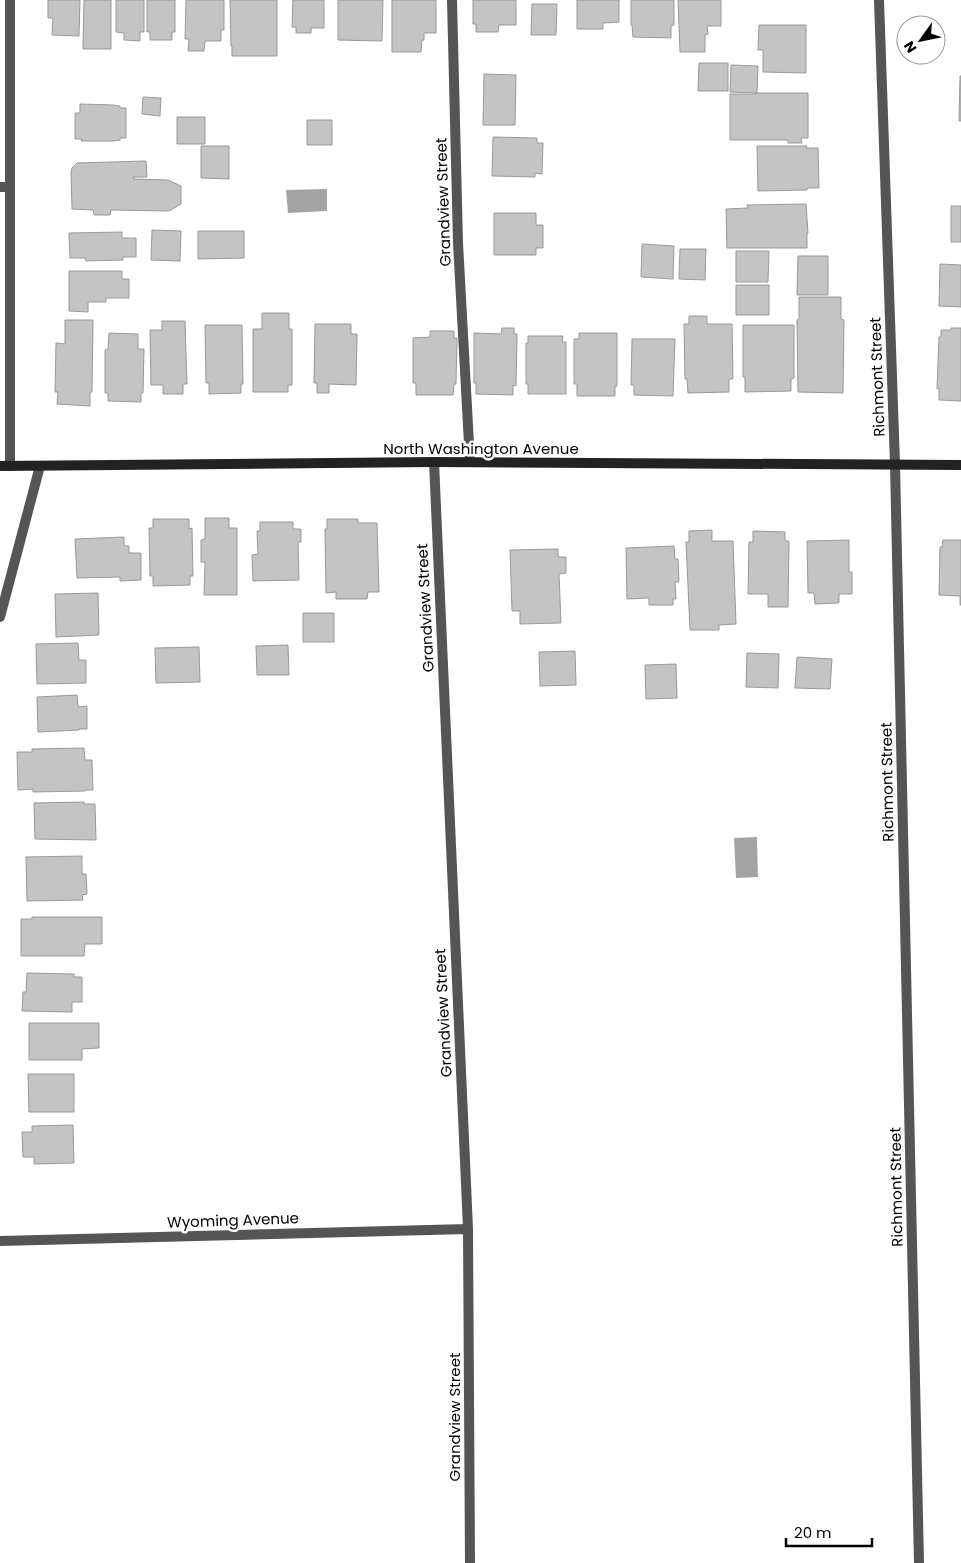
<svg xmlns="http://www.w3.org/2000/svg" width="961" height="1563" font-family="Poppins,sans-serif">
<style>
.water{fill:#a3a3a3}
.building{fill:#c4c4c4;stroke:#999}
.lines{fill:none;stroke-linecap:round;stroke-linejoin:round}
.lane{stroke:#555;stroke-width:10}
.street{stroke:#555;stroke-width:10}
.secondary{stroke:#222;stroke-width:10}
.labels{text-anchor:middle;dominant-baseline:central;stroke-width:5;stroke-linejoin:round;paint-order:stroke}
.street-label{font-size:15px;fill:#000;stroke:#fff}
</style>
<rect width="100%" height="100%" fill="#fff"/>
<path class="water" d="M327,189v22l-39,2 -2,-23z
M757,837l1,40 -22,1 -2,-40z"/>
<path class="building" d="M48,0h32l-1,36 -27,-1 1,-17h-5z
M84,0h27v49h-28z
M116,0h28v32h-4v9l-16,-1v-7l-8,-1z
M147,0h28v32h-3v8h-22v-8h-3z
M186,0h38v30h-3v11h-16l-1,10h-16l1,-12h-4z
M230,0h47v56h-45v-10h-1z
M293,0h31v28h-13v5h-15v-6h-4z
M338,0h45l-1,41 -44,-1z
M392,0h44v33h-12v7h-2l-1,12h-29z
M473,0h43v25h-17l-1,7h-22v-8h-3z
M577,0h42v22l-16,1v6h-26z
M631,0h43v25l-3,1v12l-38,-1 -1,-12h-1z
M678,0h43v26h-14l1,8 -3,1v17h-25z
M532,4h25l-1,31h-25z
M759,25h47v48l-43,-1v-22h-5z
M699,63h29v28h-30z
M731,65l27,1 -1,27 -27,-1z
M484,74l32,1 -1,50h-32z
M960,76h1v45h-2z
M755,93h53v45h-7l1,5h-14v-3h-58v-46h26z
M143,97l18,1 -1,18 -18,-2z
M80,104l33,1 7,1v2h6v30h-6v2l-7,1h-32l1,-2h-7v-26h5z
M177,117h28v27h-28z
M307,120h25v25h-25z
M493,137l44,1v5h6l-1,31 -7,-1v4l-43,-1z
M201,146h28v33l-28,-1z
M757,146h50l-1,2h12l1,40h-12v2l-49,1z
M146,161l1,16h-14l1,2 34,1 13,6v18l-12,7 -58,-1 -1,5h-16l-1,-5 -21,-1 -1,-36 1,-5 5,-5z
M806,204l2,29h-1v15h-80l-1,-39 22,-1 -1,-3z
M951,206h10v36h-10z
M494,213h42v12h7v23h-7v7h-42z
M152,230l29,1 -1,30 -29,-1z
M198,231h46v27l-46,1z
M122,232v6h14v19h-13v3l-37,1 -1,-3h-15l-1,-25z
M642,244l32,2 -1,33 -32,-2z
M680,249h26l-1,31 -26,-1z
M736,251h33l-1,31h-32z
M798,256h30v39h-31z
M940,264l21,1v42l-22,-1z
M69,271h53v8h7v19h-23v4h-18v10l-19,-1z
M736,285h33v30h-33z
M799,297h42v22l3,1 -1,73 -45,-1 -1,-72 2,-1z
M262,313h27v16h3v56h-4v7h-35v-63h9z
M689,316h18v8h25l1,55h-4v13l-41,1 -1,-14h-2l-1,-55h5z
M65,320h28l-1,72h-2v14l-33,-2 1,-12h-3l1,-49 9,1z
M162,321h23l2,63h-4v10h-20v-9h-12l-1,-55h12z
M315,324h36v10h6l-1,51 -27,-1v9h-12v-10h-3z
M205,325h37l1,59h-2v9l-32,1v-11h-3z
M743,325h51v53l-3,1v12l-46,1v-15h-2z
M502,328h12v6h3l-1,52 -3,-1v10l-37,-1v-11h-2v-50l27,1z
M951,328h10v73l-22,-1v-12l-2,1 2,-52h2v-7h10z
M430,331h24v7h3l-1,46h-2l-1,11h-37v-12h-3v-45l17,-1z
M109,333l29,1v15h6l-1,44h-2v9l-33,-1v-8h-3v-43l3,-1z
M579,333h38v53h-2v10h-38v-12h-3v-45h5z
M528,336h35l-1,6h4v52h-38v-10h-2v-41h2z
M632,339h43l-2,57 -39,-1v-10h-3z
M205,518h24v10h8v67h-33l1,-33h-4v-22l4,-1z
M153,519h36v10l3,-1 1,48h-3v9l-37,1v-10h-3l-1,-48h4z
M327,519h31v4h19l2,69h-11l-1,7h-31v-7l-10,1 -1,-64h2z
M260,522h33v7h8v13h-3l1,38 -46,1 -1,-26 6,-1 -1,-23h3z
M712,530v11h21l3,83 -17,1v5h-29l-4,-88h3v-11z
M753,531l32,1v9h4l-1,66h-20v-13h-20l1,-52h4z
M124,537v9h5v7h12v27l-21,1v-4l-43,1 -2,-39z
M849,540v32h3v22h-13v9l-24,1 -1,-11h-6l-1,-52z
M943,540h18v65h-1v-9l-21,-1 1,-48h2z
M674,546l1,13h3l1,23h-4l1,17h-3v6h-24v-7l-22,1 -1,-51z
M558,549v8h8v16l-7,1 2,49 -41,1v-13h-8l-2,-61z
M98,593l1,42 -43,2 -1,-43z
M303,613h31v29h-31z
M78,643l1,17h7v23l-49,1 -1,-40z
M288,645l1,30h-32l-1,-29z
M199,647l1,35 -44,1 -1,-35z
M575,651l1,34 -36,1 -1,-34z
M747,653l32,1 -1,34 -32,-1z
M797,657l35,2 -2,30 -35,-1z
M676,664l1,34 -31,1 -1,-34z
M77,695l1,12 9,-1v23h-8v1l-41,2 -1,-35z
M84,748l1,12h7l1,30h-8v1l-52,1v-3l-15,1 -1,-38h15v-3z
M84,802v2h11l1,36 -61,-1 -1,-36z
M82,856v18h4l1,20 -5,1 1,5 -56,1 -1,-44z
M32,917h70v27h-17l-1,12h-63v-37h11z
M27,973l47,1v3h8v25h-10v10l-50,-1 1,-19h3z
M29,1023h70v25l-17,1v11h-53z
M28,1074h46v38h-45z
M73,1125l1,38 -40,1v-7h-11l-1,-25h10v-6z"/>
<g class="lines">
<path class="lane" d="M452,0l6,243 12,219
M0,187h10"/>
<path class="street" d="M879,0l16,464 24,1099
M434,462l34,767 2,334
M10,466v-466
M0,617l40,-151
M0,1241l468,-12"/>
<path class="secondary" d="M0,466l434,-4 527,3"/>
</g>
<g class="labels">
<g class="street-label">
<text transform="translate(443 202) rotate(-92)">Grandview Street</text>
<text transform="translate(877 377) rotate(-92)">Richmont Street</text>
<text x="481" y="448">North Washington Avenue</text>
<text transform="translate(425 608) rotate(-93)">Grandview Street</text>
<text transform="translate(887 782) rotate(-91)">Richmont Street</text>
<text transform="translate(443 1013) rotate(-93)">Grandview Street</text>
<text transform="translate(896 1187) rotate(-91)">Richmont Street</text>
<text transform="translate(233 1220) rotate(-2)">Wyoming Avenue</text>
<text transform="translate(454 1417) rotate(-90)">Grandview Street</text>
</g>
</g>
<g transform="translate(921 40) rotate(237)"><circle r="24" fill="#ffffff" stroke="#999999"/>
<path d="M0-4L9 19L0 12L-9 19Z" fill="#000000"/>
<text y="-8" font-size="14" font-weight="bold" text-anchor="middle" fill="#000000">N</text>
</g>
<path d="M786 1538v8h86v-8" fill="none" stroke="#000000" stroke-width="2.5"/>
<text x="794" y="1538" font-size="15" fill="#000000" stroke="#ffffff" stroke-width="4" paint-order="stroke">20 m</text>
</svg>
